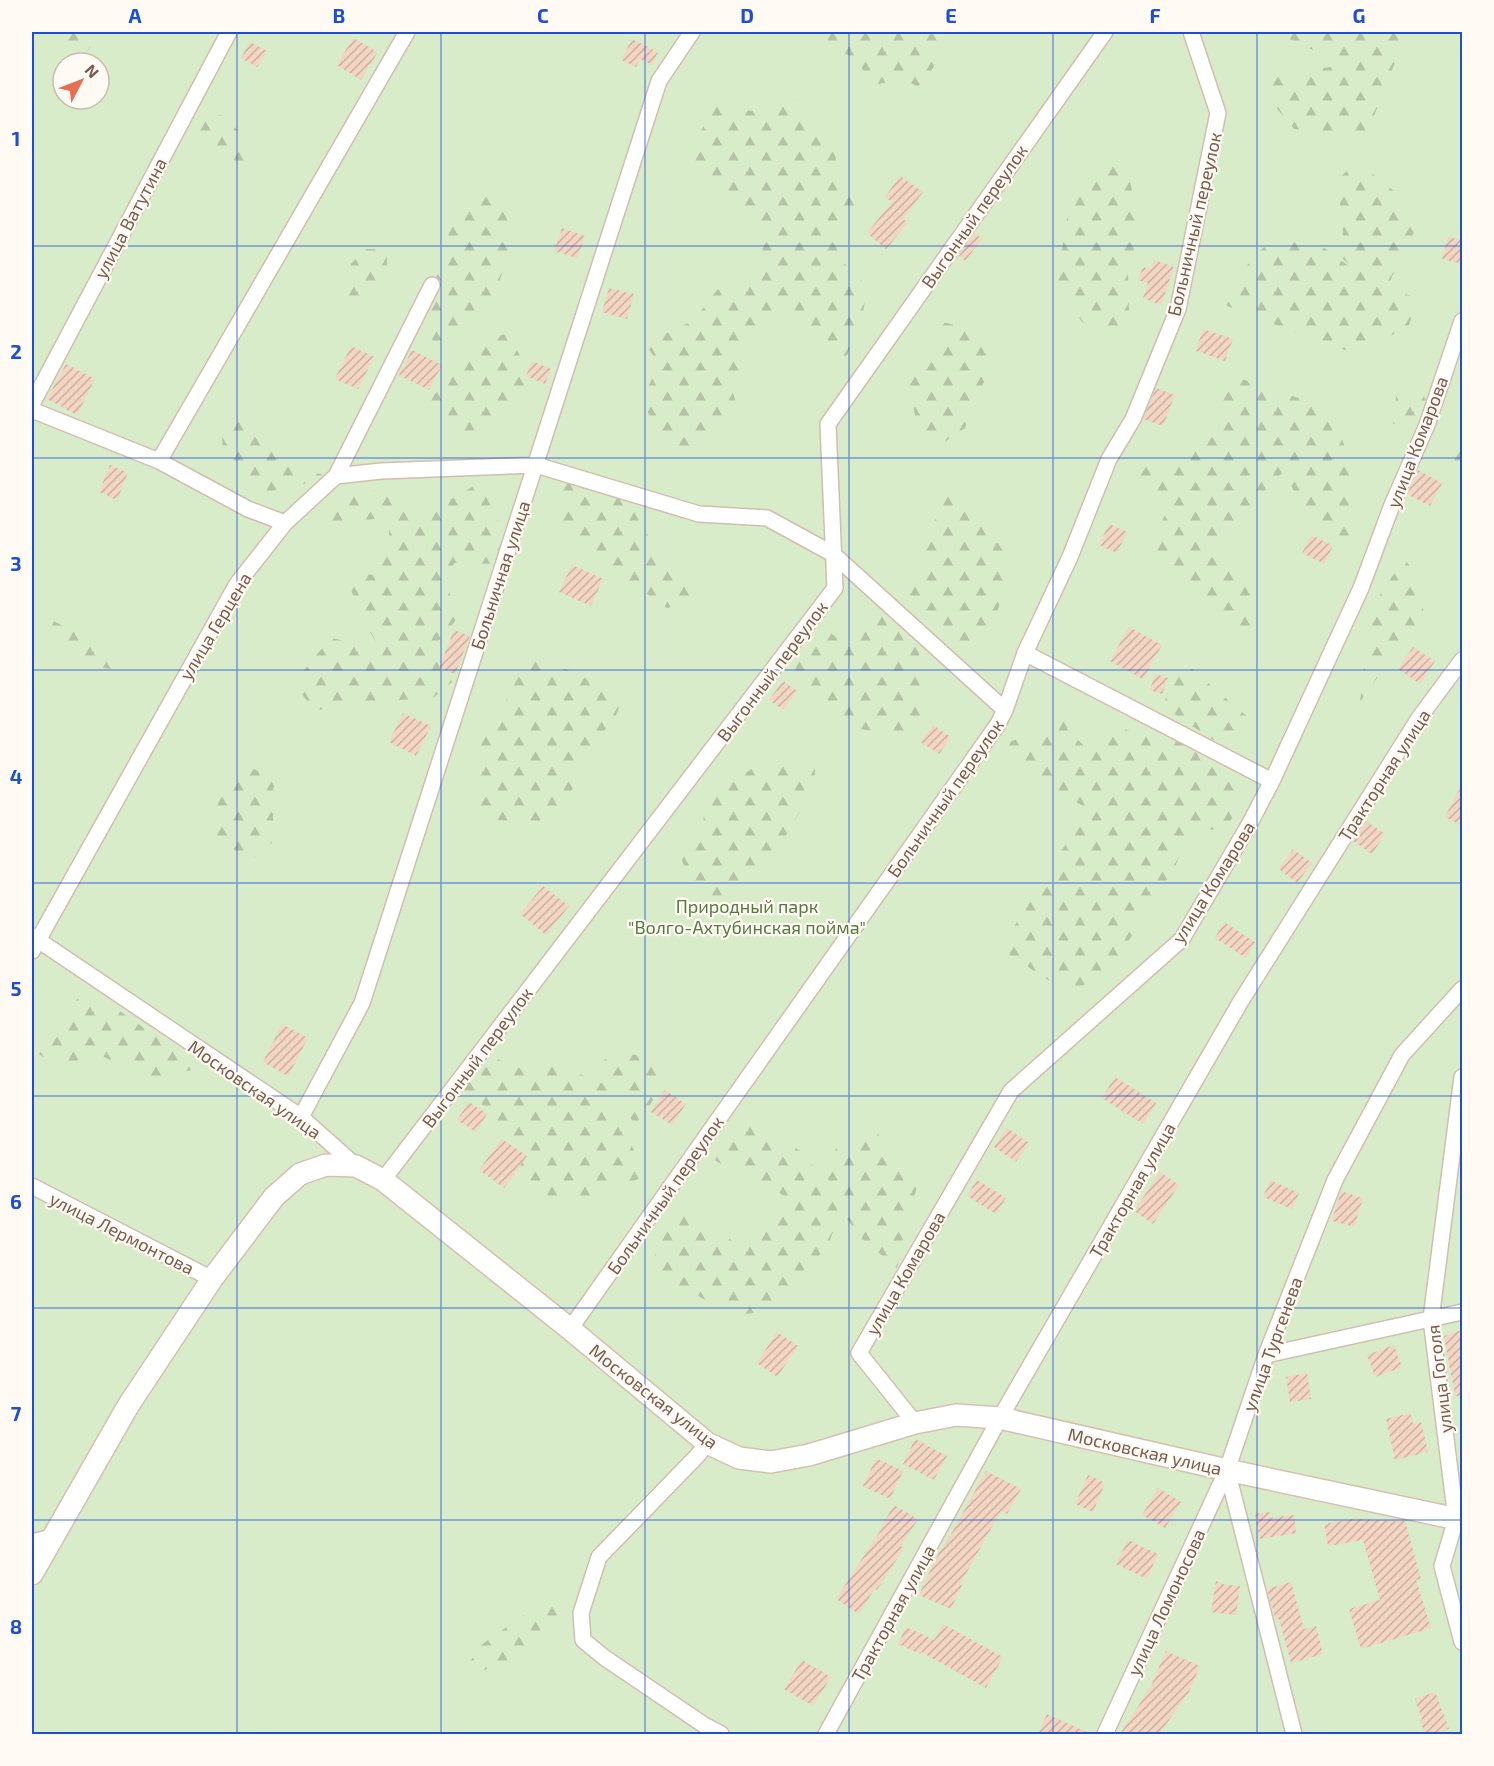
<svg xmlns="http://www.w3.org/2000/svg" width="1494" height="1766" font-family="'Exo 2',sans-serif">
<style>
.green{fill:#d8ecc9;fill-rule:evenodd}
.forest{fill:url(#forest-firs)}
.building{fill:url(#building-hatch)}
.lines{fill:none;stroke-linecap:round;stroke-linejoin:round}
.street-casing{stroke:#d1beb0;stroke-width:18}
.secondary-casing{stroke:#d6c0b0;stroke-width:24}
.street{stroke:#fff;stroke-width:15}
.secondary{stroke:#fff;stroke-width:21}
.grid{fill:none;stroke:#1d4ed8;stroke-width:1.5;stroke-opacity:0.55}
.labels{text-anchor:middle;dominant-baseline:central;stroke-width:4.5;stroke-linejoin:round;paint-order:stroke}
.street-label{font-size:18px;fill:#7a5c4d;stroke:#fffaf3}
.park-label{font-size:18px;fill:#537a41;stroke:#fffaf3}
.neatline{fill:none;stroke:#1d4ed8;stroke-width:2}
.grid-label{font-size:20px;text-anchor:middle;font-weight:bold;fill:#1d4ed8}
</style>
<defs>
<pattern id="forest-firs" width="22" height="20" patternUnits="userSpaceOnUse" patternTransform="scale(1.5)"><rect width="22" height="20" fill="#d8ecc9"/><path d="M5 1l3.5 6h-7zM16 11l3.5 6h-7z" fill="#b4c2a5"/></pattern>
<pattern id="building-hatch" width="6" height="6" patternUnits="userSpaceOnUse" patternTransform="scale(1.5)"><rect width="6" height="6" fill="#f3d5c3"/><path d="M-1 1l2-2M0 6l6-6M5 7l2-2" fill="none" stroke="#cab0a1"/></pattern>
</defs>
<rect width="100%" height="100%" fill="#fdf6ec"/>
<path class="green" d="M32,32h1430v1702h-1430zM63,63h36v36h-36z"/>
<path class="forest" d="M54,32h47l-20,28z
M819,32h123l-2,26 -21,30 -14,-9 -32,6 -16,-24 -25,-16z
M1275,32h132l-41,104 -72,-7 -31,-37 14,-17 67,-10z
M790,95l44,48 3,26 20,34 -17,27 4,33 26,26 -4,6 -3,18 -17,45 -18,-4 -39,-40 -12,4 -24,16 -10,23 -11,33 5,16 -45,49c-15,-10 -49,-35 -47,-56 2,-11 9,-25 13,-36l-18,-27 27,-3 26,-12 24,-31 39,-17 8,-29 -19,-24 -52,-49 9,-42 12,-23 39,5z
M222,115l18,17 12,22 -13,13 -24,-9 -26,-23 10,-18z
M1126,162l14,67 -12,43 1,43 -19,20 -28,-13 -26,-43 10,-49 4,-47 30,-13z
M1348,170l25,4 22,18 20,39 -16,29 -11,26 -13,-2 42,14 -8,27 -49,29 -30,-8 -103,-40 -2,-16 38,-42 35,-16 21,12 39,29 -16,-15 1,-31 -3,-16v-34z
M486,189l23,10 -2,27 2,29 -22,59 -27,24 -27,8 -2,-25 1,-36 14,-26 1,-20 8,-26 11,-15z
M365,249h22v29l-17,17 -25,5 6,-36z
M942,322l26,6 30,27 -25,48 -8,25 -32,22 -18,-35 -10,-38 31,-31z
M507,333l12,21 8,32 -19,18 -19,24 -26,4 -40,-26 63,-65z
M1218,372l27,8 86,29 16,44 6,49 -4,49 -31,-19 -35,-60 -68,70 38,48 -1,59 -108,-98 26,-44 -61,-48 53,8 55,-50z
M1397,390l23,2 6,8 -10,31 -24,-8z
M1462,414v55l-16,2 12,-21z
M211,416l22,3 28,15 21,28 41,13 -15,8 -45,10 -39,-27 -2,-30z
M560,472l66,27 28,46 49,47 -15,10 -21,6 -96,-68 -13,-31z
M479,483l21,41 4,40 -50,-1 -6,23 8,34 -20,24 16,38 -19,16 -33,2 -33,6 -52,4 -22,-26 25,-31 14,-15 49,12 -19,-31 -21,-56 46,18 -16,-27 18,-10v-26l-67,5 -13,-10 49,-20 36,-5 22,23 23,-5z
M953,486l33,41 21,29 1,23 -16,48 -23,19 -15,-3 -50,-46 15,-21 10,-44z
M1404,559l16,18 4,40 -27,33 -37,52 11,-94z
M32,610l82,42 -3,17 -14,-2 -65,-43z
M875,612l29,6 15,26 1,71 -17,22 -42,-8 -69,-47 8,-30 21,-28 19,17z
M536,659c31,9 60,22 86,41l-7,18 -30,36 -22,62 -29,7 -40,-3 -21,-21 9,-30 -7,-24 24,-30 11,-22 6,-24z
M1172,666l20,3 58,50 -16,27 -21,-6 -49,-33z
M1058,705l16,8 -7,16 24,24 33,-24 39,12 37,3 40,37v18l-13,30 -38,2 -14,36 -54,86 -19,20 -32,21 -70,-45 63,-101 29,-37 -66,-37 -25,-29 24,-9h22z
M763,762l52,6 -1,19 -40,69 -24,27 -26,21 -27,-13 -24,-48 27,-1 10,-64h27z
M243,763l33,18 -3,9v52l-21,18 -44,-24 16,-51z
M80,996l34,11 86,60 -43,14 -68,-31 -23,21 -34,-21v-18l15,3z
M617,1050l22,6 27,16 -8,21 -24,35 -7,-23 -17,-16 2,22 36,64 -53,21 -37,7 -37,-28 -23,-38 -9,-27 -27,-21 34,-31 21,10 24,-3 21,1 44,19 -14,-16z
M738,1123l30,11 35,18 33,50 -12,-34 17,-27 34,-10 45,47 -8,25 -15,65 -35,-29 -21,-28 -14,37 -28,27 -29,35 -35,6 -84,-46 12,-45 26,-16 49,36 32,-16 23,-26 -17,-13 -40,-17 -31,-19 22,-16z
M559,1590v25l-27,35 -74,31 23,-36z"/>
<path class="building" d="M353,38l25,14 -17,28 -24,-15z
M632,39l26,13 -6,13 -12,-6 -4,8 -15,-7z
M250,42l17,9 -10,16 -16,-9z
M900,176l23,16 -20,27 5,4 -22,26 -19,-16 25,-31 -7,-5z
M562,228l23,8 -8,22 -23,-7z
M975,233l7,6 -17,22 -6,-5z
M1448,237l14,3v24l-20,-5z
M1154,260l20,7 -13,38 -18,-7 5,-15 -10,-3 5,-13 8,2z
M609,288l25,6 -7,25 -25,-7z
M1203,329l30,10 -8,22 -29,-10z
M351,346l23,11 -16,32 -23,-10z
M412,350l30,15 -13,25 -30,-15z
M532,361l19,8 -6,15 -19,-8z
M66,364l29,15 -18,36 -30,-16z
M1156,388l19,7 -12,31 -20,-7z
M110,465l18,8 -11,27 -18,-8z
M1418,470l24,13 -12,23 -23,-12z
M1109,524l18,8 -10,21 -18,-8z
M1312,535l21,11 -9,18 -22,-11z
M572,565l31,14 -12,27 -32,-14z
M1129,627l33,18 -19,34 -33,-18z
M454,630l16,6 -15,38 -16,-6z
M1413,647l22,14 -15,23 -22,-15z
M1155,674l13,4 -6,16 -12,-4z
M783,681l14,10 -14,19 -14,-10z
M403,713l28,13 -15,30 -27,-14z
M933,725l18,12 -12,17 -18,-12z
M1462,784v42l-17,-9z
M1366,821l19,13 -13,20 -19,-13z
M1293,849l19,14 -15,20 -18,-14z
M543,886l26,20 -23,29 -26,-21z
M1224,922l31,20 -9,16 -31,-20z
M282,1024l26,14 -20,38 -25,-14z
M1115,1077l41,26 -13,21 -41,-26z
M665,1090l21,14 -14,21 -21,-13z
M469,1102l18,12 -11,18 -19,-12z
M1007,1128l22,15 -13,19 -22,-15z
M502,1139l25,17 -23,32 -25,-18z
M1160,1172l19,13 -26,39 -19,-13z
M977,1180l29,18 -10,16 -29,-18z
M1270,1180l29,13 -7,16 -29,-12z
M1341,1191l22,7 -9,29 -22,-6z
M1462,1330v66h-7l-11,-60z
M777,1332l21,14 -21,31 -20,-14z
M1394,1345l8,22 -27,10 -8,-22z
M1307,1373l4,26 -21,3 -4,-25z
M1410,1413l3,11 8,-2 7,30 -33,8 -9,-41z
M915,1439l32,17 -13,24 -31,-16z
M876,1458l27,13 -13,28 -27,-13z
M986,1471l35,18 -14,25 -6,-3 -41,73 2,1 -11,24 -32,-14 17,-37 13,-22h1z
M1088,1475l17,8 -12,29 -18,-8z
M1158,1488l23,14 -16,26 -23,-13z
M894,1505l24,14 -17,27 3,2 -27,42 -2,-2 -16,26 -23,-15 46,-71 -1,-1z
M1270,1512v6l24,-3 2,18 -37,6 -4,-25z
M1353,1519l52,2 16,58 -5,1 15,48 -70,21 -12,-40 31,-9 -17,-60 -35,6 -4,-22z
M1128,1540l30,14 -11,25 -31,-15z
M1216,1581l12,5 1,-1 11,1 -4,29 -25,-3z
M1291,1582l13,47 12,-3 7,28 -32,9 -12,-44 -3,1 -9,-31z
M943,1624l60,33 -17,31 -65,-36 -1,2 -22,-10 8,-17 28,13z
M1166,1651l34,15 -11,26 -30,42h-39l30,-46z
M802,1660l29,17 -18,29 -29,-17z
M1435,1692l14,37 -16,5h-8l-5,-13 2,-1 -7,-21z
M1047,1714l44,20h-53z"/>
<g class="lines">
<g class="street-casing">
<path id="street" d="M32,404l197,-372
M32,410l127,51 89,48 37,14
M159,461l248,-429
M336,476l45,-5 155,-6 163,49 68,4 66,36 172,156
M1025,653l247,128
M32,936l269,181 55,49
M32,951l205,-367 48,-61 51,-47 96,-191
M1462,1077l-31,242 25,200 -14,47 20,76
M301,1117l61,-114 297,-922 33,-49
M383,1180l452,-592 -7,-164 277,-392
M32,1186l180,93
M570,1329l428,-605 7,-14 20,-57 45,-96 39,-98 24,-40 45,-110 40,-196 -27,-81
M1266,1355l196,-43
M915,1423l-56,-70 152,-262 171,-152 68,-116 22,-42 89,-193 31,-83 35,-80 35,-104
M707,1443l-9,12 -99,102 -18,56 2,27 22,18 99,67 17,9
M1227,1470l67,264
M32,1542l20,-5
M826,1734l174,-316 241,-417 178,-283 43,-58
M1105,1734l122,-264 39,-115 69,-175 67,-125 60,-66"/>
</g>
<g class="secondary-casing">
<path id="secondary" d="M32,1574l96,-168 84,-127 62,-82 26,-23 26,-9 30,1 27,14 187,149 137,114 32,15 32,4 38,-7 106,-32 41,-8 44,3 227,52 235,50"/>
</g>
<use href="#street" class="street"/>
<use href="#secondary" class="secondary"/>
</g>
<path class="grid" d="M237,32v1702M441,32v1702M645,32v1702M849,32v1702M1053,32v1702M1257,32v1702M32,246h1430M32,458h1430M32,670h1430M32,883h1430M32,1096h1430M32,1308h1430M32,1520h1430"/>
<g class="labels">
<g class="street-label">
<text transform="translate(974 216) rotate(-55)">Выгонный переулок</text>
<text transform="translate(130 218) rotate(-62)">улица Ватутина</text>
<text transform="translate(1194 224) rotate(-77)">Больничный переулок</text>
<text transform="translate(1417 442) rotate(-69)">улица Комарова</text>
<text transform="translate(500 575) rotate(-72)">Больничная улица</text>
<text transform="translate(215 626) rotate(-59)">улица Герцена</text>
<text transform="translate(772 671) rotate(-53)">Выгонный переулок</text>
<text transform="translate(1384 775) rotate(-57)">Тракторная улица</text>
<text transform="translate(945 798) rotate(-55)">Больничный переулок</text>
<text transform="translate(1213 882) rotate(-58)">улица Комарова</text>
<text transform="translate(477 1057) rotate(-53)">Выгонный переулок</text>
<text transform="translate(255 1089) rotate(35)">Московская улица</text>
<text transform="translate(1132 1190) rotate(-60)">Тракторная улица</text>
<text transform="translate(665 1195) rotate(-55)">Больничный переулок</text>
<text transform="translate(122 1233) rotate(27)">улица Лермонтова</text>
<text transform="translate(905 1273) rotate(-60)">улица Комарова</text>
<text transform="translate(1272 1344) rotate(-70)">улица Тургенева</text>
<text transform="translate(1439 1379) rotate(-97)">улица Гоголя</text>
<text transform="translate(654 1396) rotate(38)">Московская улица</text>
<text transform="translate(1145 1451) rotate(13)">Московская улица</text>
<text transform="translate(1166 1602) rotate(-65)">улица Ломоносова</text>
<text transform="translate(893 1613) rotate(-61)">Тракторная улица</text>
</g>
<g class="park-label">
<text x="747" y="906">Природный парк<tspan x="747" dy="21">"Волго-Ахтубинская пойма"</tspan></text>
</g>
</g>
<rect width="1494" height="1766" fill="none" stroke="#fffaf3" stroke-width="66"/>
<g transform="translate(81 81) rotate(48)"><circle r="28" fill="#fffaf3" stroke="#cabbb1" stroke-width="1.5"/>
<path d="M0-4.5L10 22L0 15L-10 22Z" fill="#e76f51"/>
<text y="-9" font-size="16" font-weight="bold" text-anchor="middle" fill="#7a5c4d">N</text>
</g>
<rect x="33" y="33" width="1428" height="1700" class="neatline"/>
<g class="grid-label">
<text x="135" y="23">A</text>
<text x="339" y="23">B</text>
<text x="543" y="23">C</text>
<text x="747" y="23">D</text>
<text x="951" y="23">E</text>
<text x="1155" y="23">F</text>
<text x="1359" y="23">G</text>
<text x="16" y="146">1</text>
<text x="16" y="359">2</text>
<text x="16" y="571">3</text>
<text x="16" y="784">4</text>
<text x="16" y="996">5</text>
<text x="16" y="1209">6</text>
<text x="16" y="1421">7</text>
<text x="16" y="1634">8</text>
</g>
</svg>
